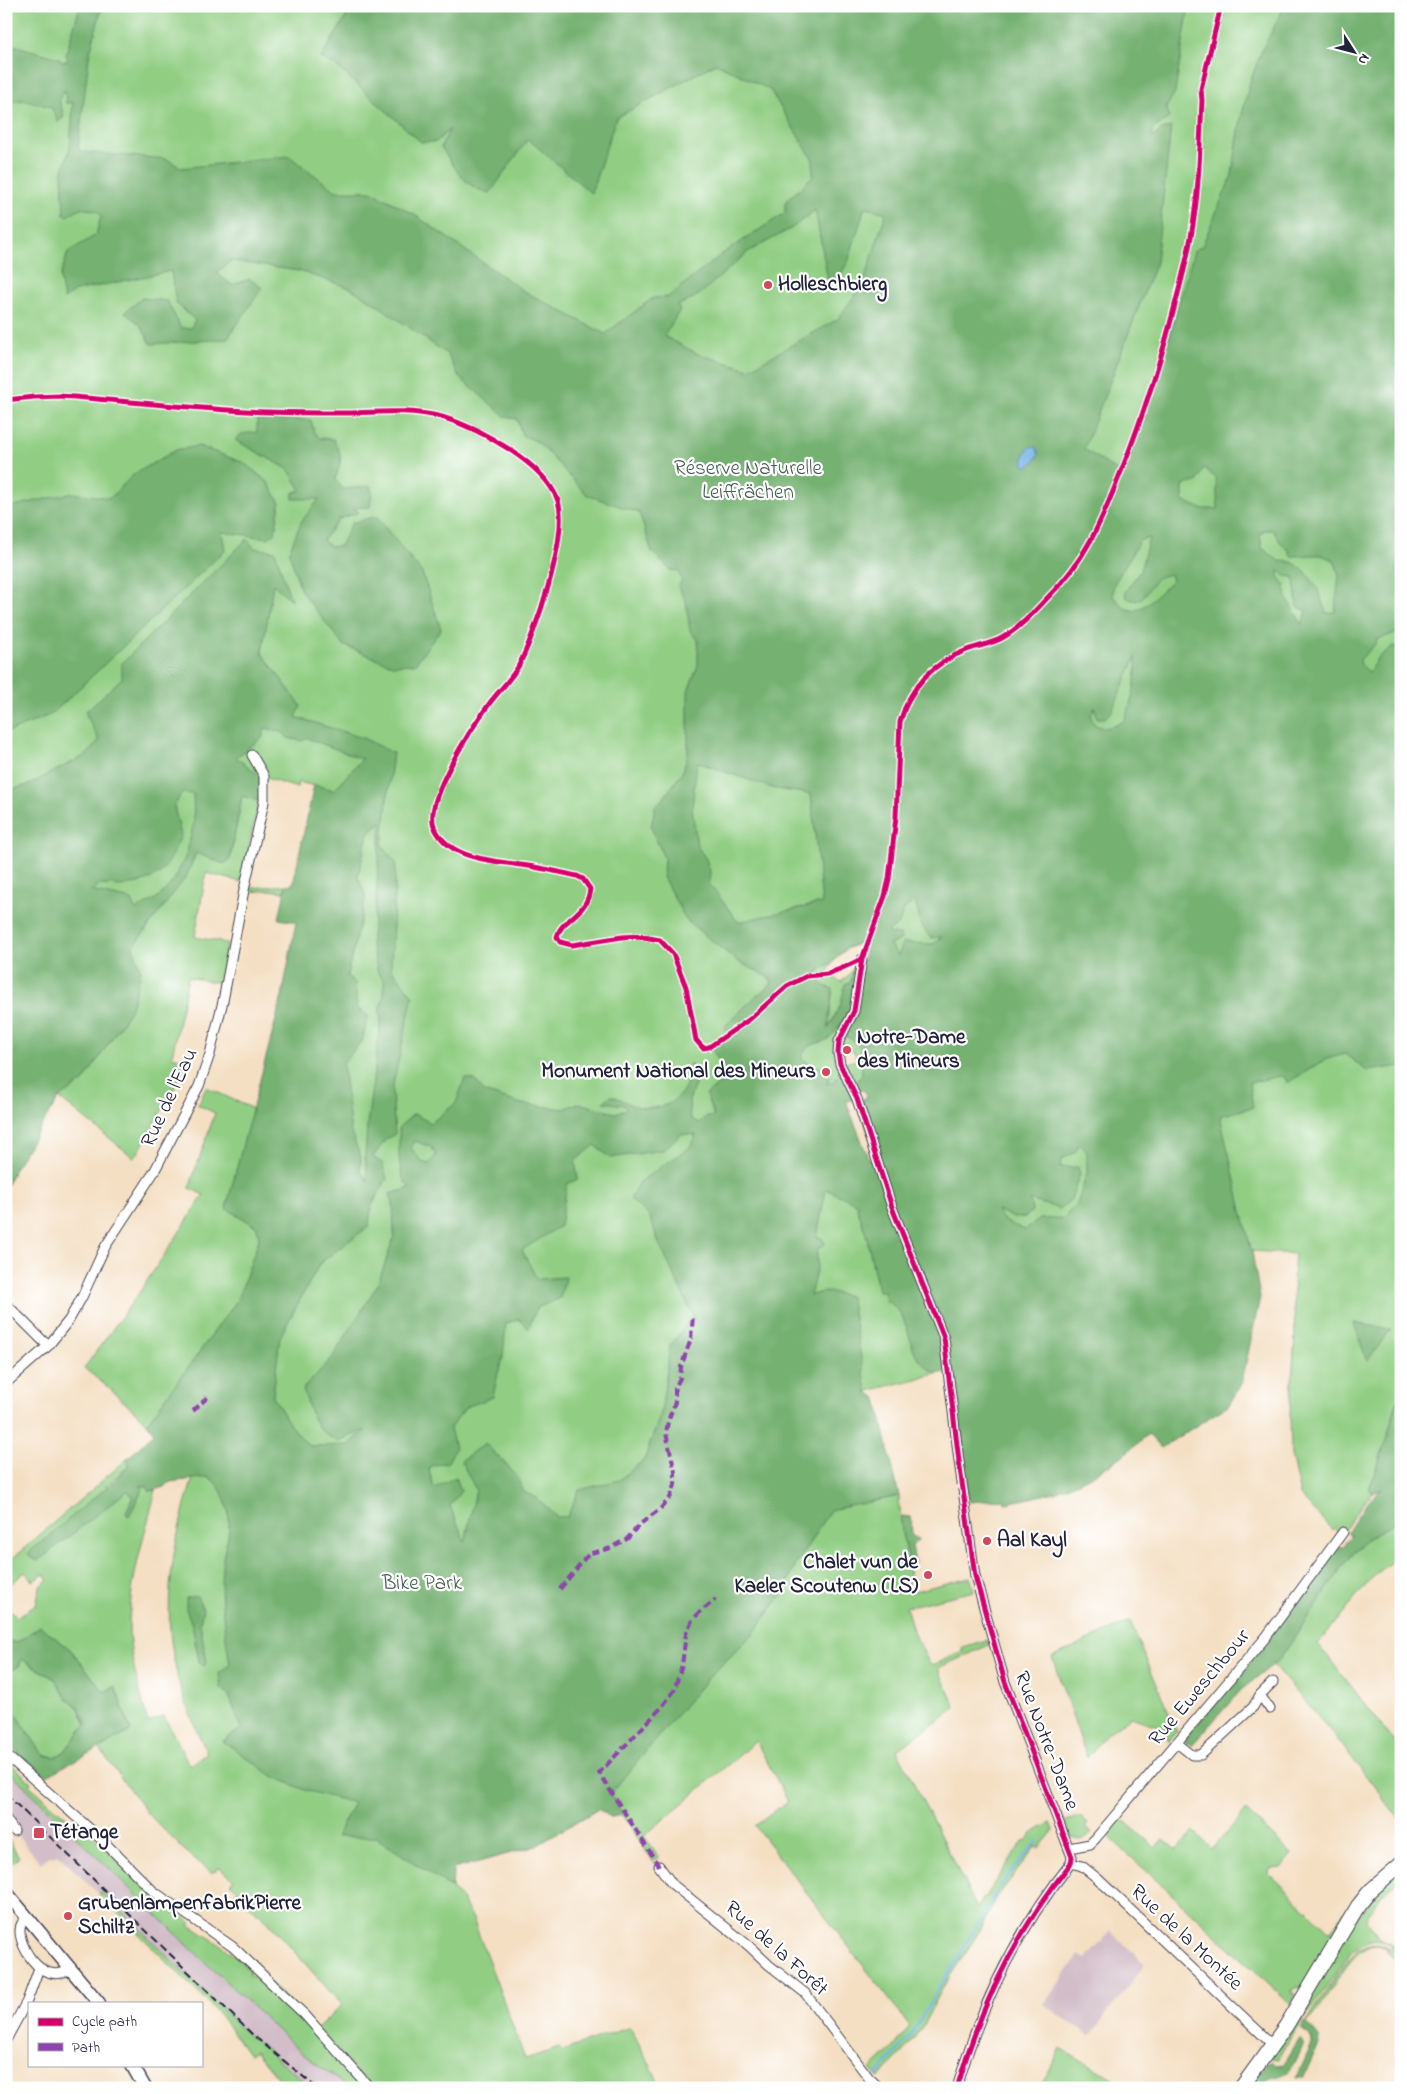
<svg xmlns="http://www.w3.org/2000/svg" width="1407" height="2094" font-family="'Indie Flower',sans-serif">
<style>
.industrial{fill:#d2bdc8}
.green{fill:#91ce83;stroke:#5a785f;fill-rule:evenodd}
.forest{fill:#74b171;stroke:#4b6a56;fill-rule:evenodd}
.water{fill:#74b3e7;stroke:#4b6a91}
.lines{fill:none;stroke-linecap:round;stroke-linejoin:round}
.stream{stroke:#74b3e7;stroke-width:2}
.street-casing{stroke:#423e4f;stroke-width:11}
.secondary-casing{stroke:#423e4f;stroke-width:15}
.primary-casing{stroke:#423e4f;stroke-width:16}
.street{stroke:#fff;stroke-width:9}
.secondary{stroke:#fff;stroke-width:12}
.primary{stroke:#fff;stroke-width:14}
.rail{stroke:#22223b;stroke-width:2;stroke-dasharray:8 4;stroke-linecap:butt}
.quiet{stroke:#8e44ad;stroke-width:4;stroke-dasharray:8 4;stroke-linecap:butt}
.cycleway-casing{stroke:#fff;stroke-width:8}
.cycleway{stroke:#d6006c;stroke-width:5}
.poi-dot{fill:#d1495b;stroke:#fff;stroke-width:2}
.labels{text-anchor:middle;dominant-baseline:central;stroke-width:4.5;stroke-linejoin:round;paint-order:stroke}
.poi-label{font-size:21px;font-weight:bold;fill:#22223b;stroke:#fff;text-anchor:start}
.park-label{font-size:21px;fill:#495e54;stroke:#fff}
.street-label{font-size:21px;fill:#22223b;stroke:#fff}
</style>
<rect width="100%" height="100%" fill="#fff"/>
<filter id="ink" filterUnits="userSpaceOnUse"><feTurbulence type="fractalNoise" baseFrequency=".02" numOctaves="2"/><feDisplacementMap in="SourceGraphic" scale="10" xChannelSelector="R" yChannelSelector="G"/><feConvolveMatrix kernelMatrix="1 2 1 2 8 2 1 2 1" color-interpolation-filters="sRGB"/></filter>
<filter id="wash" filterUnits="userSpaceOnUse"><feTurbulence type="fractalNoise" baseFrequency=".0096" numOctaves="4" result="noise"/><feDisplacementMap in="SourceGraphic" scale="20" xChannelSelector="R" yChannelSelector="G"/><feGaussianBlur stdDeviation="1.12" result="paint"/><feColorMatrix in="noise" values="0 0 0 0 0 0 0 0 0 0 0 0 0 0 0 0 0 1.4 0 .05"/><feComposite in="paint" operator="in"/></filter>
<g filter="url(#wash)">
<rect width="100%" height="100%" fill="#f4dfc3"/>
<path class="industrial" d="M6,1768l197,192 100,94 46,34h-37l-5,-4 -62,-52 -143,-140 -3,2 -42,-40 -5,3 -2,-2 -9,8 -27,-32 -8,-12z
M1111,1931l34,33 -55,72 -46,-32 35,-49 7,4z"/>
<path class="green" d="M6,6h1395v1383l-16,55 -16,45 5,3 -9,8 -24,35 -7,-7 -2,2 -32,-35 -9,-40 -1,-41 5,-79 -2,-60 2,-21 -43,-3 1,7 -302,112 -89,-270 11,-10 -4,-150c-20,6 -34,14 -42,34l14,8 8,-7 5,-7 5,3 -6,69 8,7 1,28 -7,8 3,7 -22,-14 -1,6 -8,2 4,-12 -1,-3 -19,-3 -9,-7v-6l11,-9 16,-6 10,-14 6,-5 -18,12 2,-9 -29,28v20l132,269 4,35 -76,19 14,108 25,-5 3,38 8,31 -3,28 63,-16 4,14 -68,16 8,27 17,32 32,-15 -1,-4 25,-7 2,5 -51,23 18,40 -59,42 80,158 46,-67 4,-1 4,-6 20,-11 3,7 -15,18 -3,-2 -39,51 -20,38 -31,47 -24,45 -14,19 -30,32 -7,-9 23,-22 16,-21 -155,-200 33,-25 -32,-60 -112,95 15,22 -6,4 -30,-47 -12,2 -13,-8 -62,37 -83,23 -1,19 10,11 11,20 52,140 34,-11 3,3 68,-24 32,61h-290l-55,-60 25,-23 -75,-84 -32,-27 3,-4 -8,-7 4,-3 -15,-13 -7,6 -29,-24 -36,-36 -48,-65 32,-17 -16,-44 -11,5 -34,-43 -54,-6 -10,-3v-27l5,-3 6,7 19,-12 4,-19 8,-6 -4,-6 -11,7 -8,-9 -19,16v-24l121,-105 2,6 -23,21 9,13 12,-8 6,5 -7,17 2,3 12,-30h6l4,5 6,-1c-11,43 -25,86 -27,131 -1,33 11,70 19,102l16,-7 20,39 7,10 16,-12c-12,-27 -25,-54 -31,-83 -15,-66 -3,-128 17,-192l15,-1 -61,-54 -38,-35 -25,-20 55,-75 65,-98 -15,-7 26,-75 -17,-8 8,-18 47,22 29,-112 42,-209 -26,-6 -1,6 -37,-12 -25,-19 -5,102 12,-63 17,5 -18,81 -35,-9 -11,64 32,6 -7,40 -32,-6 -16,79 15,4 -10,23 -39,70 -5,4 -74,-59 -40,63 -13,25zM840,1041l15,12 1,7 -15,4z
M286,885l-2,7 -14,-2 -20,2 1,-4z
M1401,1518v35l-30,26 -53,65 83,106v71l-66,-85 -62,-71 6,-5 73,-107 14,-13z
M1130,1621l47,111 -8,10 -7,-15 -32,-10 -26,19 -17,22 -35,-101z
M22,1659l34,21 9,16 13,11 8,17 -22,28 -9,5 -12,-2 -26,-40 -5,-2 -6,5v-44l13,-8z
M6,1740l38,37 -6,3 -32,-30z
M6,1759l25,23 -2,3 52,45 2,-2 14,11 54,54 40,29 -2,3 35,22 25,22 2,-2 -2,8 3,2 10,-3 108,114h-21l-46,-34 -100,-94 -197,-192z
M1246,1811l46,44 -10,13 -12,1 -1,5 61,58c23,-33 39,-51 71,-77v5l-99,130 -5,-3 -6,4 5,4 -6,8 -184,-169 15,-16 35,30 8,-9 13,11 17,-19 18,18z
M1080,1816l8,8 -3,4 7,5c-6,7 -13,9 -21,4l-6,-15z
M8,1839l11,18 -6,6 -7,-8z
M1401,1869v9c-14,12 -31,24 -34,43l12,17 16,7 6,-6v26l-14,-13v-4c-3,-1 -8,-3 -11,-3 -28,0 -50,64 -70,78 11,-17 39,-65 54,-74 10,-6 20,-6 30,-1l4,-2c-17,-10 -28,-5 -42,5l-60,84 -13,24 -7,-1v-4l92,-150z
M101,1891l144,141 67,56h-26l-31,-37 -6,4 -28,-39 -122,-122z
M1061,2048l68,40h-89z"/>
<path class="forest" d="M80,6h22l-13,51 -11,92 5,3 84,7 14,9 108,-12 47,35h35l41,22 110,77 83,44 48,-36 15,-1 54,-43 63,-41v-11l28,-26v-16l-43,-70 -54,-27 -100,55 -25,75 -63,-54 -38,54c-25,-4 -36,-27 -49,-46l9,-18 -14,13h-15l-85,-76 -15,-8 30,-49 -3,-3h841l-14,86 -9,16 4,9 -18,13v8l10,-8 9,-3 -15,135 -72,187 33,22 12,-11 9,-24 16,-46 40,-139 8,-5 30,-71 9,-57 10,-39 11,-29 23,-44h116v361l-6,-2 4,13 -7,3 6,10 3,-5v177l-3,1 -1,7 4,6v57l-5,-1 -18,6c-4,9 -12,13 -18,21l1,5 8,7 8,-13 16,-13 8,2v418l-34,5 -22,-17 -18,5 -40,24 -2,-6 -6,-1 -30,7 4,24 -33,9 33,142 7,39 -18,85 -13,23 -68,43 -13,-14c-26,25 -59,46 -94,58 -16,5 -33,8 -49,11l-1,-4 -35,3 -18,-131 -15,3c-6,-5 -16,-11 -20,-19 -9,-19 -9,-44 -30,-54l-2,-10h-6l-11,-53 -10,-30 1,-4 -32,-15 -9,48 5,1 3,6 -8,6v17l-7,29c15,-7 24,-3 40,0l17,95 10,8 22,97 -69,14 -36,58 -9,22 -31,43 -47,46 -97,115 13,21 -12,2 -13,-8 -62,37 -83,23 -1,19 -77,-51h-39l18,-34 -50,-13 -33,-15 -48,-34 18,-12 -12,-34 -8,-7 -2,-15 11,-8c-5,-33 -11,-66 -8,-99 1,-14 7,-28 7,-41 1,-17 -6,-38 -20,-48l-39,5 -6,5 -14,4 -4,-5h-6l3,3 -14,27 -3,-3 7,-17 -6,-5 -89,70 -7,-3 -3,-5 85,-71 16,-17 -2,-6 27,-26 -7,-10 91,-124 21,-60 -2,-12 -31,-19 56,-211 14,-75 -17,-3 7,-34 7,-1 21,-99 20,5 28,-31 -55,-21 -5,3 -14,-3 -6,-6 -17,-4 -3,10 -26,19 24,19 -1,25 -17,-5 -12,63 -6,5 -28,-11 -10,24 -53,70 8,24 -11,40 -47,71 -24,16 -40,63 -13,25v-395l22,-6 60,-31 11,-14 -14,-28 37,-34v-15l125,-124 7,9 21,3 16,49 -18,-16 -11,69 39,53 -5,11 67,21 30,15 -11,92 14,18 -5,105 22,28 -19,84 -2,11 3,43 -9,5 -13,18 9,6 5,16 -16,28 -2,19 -49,37 -40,74 -7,59 17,29 19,21 40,-1 16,-15 -27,11c-25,-10 -27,-28 -35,-52l29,-31 46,-74 16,-47 -1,-35 -3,-8 20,-6c-15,-14 -10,-42 -11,-61l15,-13 17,9 25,-20 9,-25 10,2 9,12 38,12 42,5 14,-6 37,10 12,-4 -3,-4 -21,-3 8,-6c8,1 13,6 21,9 22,8 48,0 55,-23 2,-6 2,-13 3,-19l9,10 -10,28 1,17 9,5 5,-5 10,-2 -8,-21 18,-15 -2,-14 -11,-18 19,-13 -6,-8 33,-32 15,-11 -2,-6 -33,-17 -51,-41 -23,-43 1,-19 -13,-31 4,-21 8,-7 20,-28 5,-18v-62l10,-26v-25l-8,-9 -4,-30 -8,-14 4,-7 -4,-9 -8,-1 -18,-18 -13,-39 -52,-18 -49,-53 -16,-7 -5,-16 -11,-2 -47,-40 -12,-23 -71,-50 -26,-16 -51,-17 -68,-10 -15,12 16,12 18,-6 12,9 -35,51 -76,5 -10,-18 -16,-14 17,-14 25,3 14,27h10l4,-8 -19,-17 -5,-32 -96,20 -11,8 -4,-22 8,-25 28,-17 5,-19 -4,-5 -17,-3 -13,8 -3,-1 -2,-42 8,-25 3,-45h-7l-1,-13 -6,9 5,18 -6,5 -7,-15 -27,-7 -18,3v-60l53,15 3,4 6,-2 -2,-6zM865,207l21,6 -22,69 -26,37 -89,50 -51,-15 -34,-18 16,-26 -3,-5 10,-3 13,-8 48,-42 44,-24 23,-18 13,70 8,2 12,-20zM1204,468l12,10 2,31h-16l-19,-8v-16l14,-3zM1263,530h9c7,7 8,16 17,20l2,6 30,-1 13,5 5,15 -4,37 -9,1 -9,-26 -12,-16 -13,-9 -13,-1 -17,-13 -2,-13zM1149,538l-9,33 -15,21 1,5c17,12 22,-11 32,-19 3,-2 9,-3 12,-4l2,7 -25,23 -12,7 -11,-3 -11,-12v-10l27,-46zM1279,570l6,6 9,1 3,29 10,5 -5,13 -15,-25 -2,-14 -6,-7zM1136,657c1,25 -3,41 -12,64 -11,5 -19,10 -30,3l-3,-8 4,-9 2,11h8l7,-7zM697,762l78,27 36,5 11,109 -84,19 -29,-39 1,-12 -4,-12 -9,-13 -5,-38zM182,793l11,1 1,28 -8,33 -12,25 -15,17 -23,13 -4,-10 -41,-9 9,-6 25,1 21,-5 13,-7 9,-11 13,-27 -7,-30zM381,822l-5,80 -5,41 7,30 6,7v16l-5,16 2,8 -14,105 -2,32 3,24 -8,-11 1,-13 -10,-24 -8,-70 19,-22 6,-25 -11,-8 -2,-25 -8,-7 19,-79 -8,-20 10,-44zM915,901l6,24 10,13 11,-1 -9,7 -30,-1 -5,13 -8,-11 11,-6 -1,-4 -12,-2 11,-10 5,-14zM868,940l-8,30 -7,1 -2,10 -6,3 -4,20 -13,25 5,-40 -11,-4 -4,-14 14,-9 15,-15zM848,1016l-5,19 10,5 8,8 1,27 -7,8 3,7 7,1 2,5 -8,11 18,51 -8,2 -23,-59 11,-2 -5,-12 -16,-11 -2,6 -7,2 1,-8 -6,-2 1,-6 -12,-3 -9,-7v-4l2,-1c5,-12 18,-8 26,-16 7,-6 10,-14 18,-21zM681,1134l15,1 -7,13 -50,34 -9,17 20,18 8,24 35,75 -23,30 -9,67 -17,47 -25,20 -40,10 -12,27h-10l-20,-19 -15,-7 -3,-13 -34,-35 -24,18 15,29 -11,52 -15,-36 11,-15 -5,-14 -22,11 -5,-18 2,-4 17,-4 7,-14 -5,-20 16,-21 27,-10 5,-24 5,-16 3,-34 14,-4 8,10 9,-21 23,-10 6,-21 -29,2 -15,-29 38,-24 7,-42 11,-5 -3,-18 20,-16 15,13 53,-8zM415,1141l16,6 5,8 -7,9 -7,-2 -11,-14zM1080,1144l7,8v21l-10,31 -14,14 -24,1 -14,11 -21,-9 -7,-11 17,8 12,-1 6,-6 -2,-11 30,9 11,-10 9,-25 -2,-7h-18l1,-7 13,-7z
M257,420h54l3,12 5,6 14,1c10,17 9,22 2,40l8,10 27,-3 2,5 -2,16 -17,1 6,4 -20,7 -16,21 8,7 9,-1 12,-23 24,-7 46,57 19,56 -26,35 -23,1 -49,-20 -42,-54 -12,-39 12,-30 18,-23h-26v-6l8,-3 -13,-21 -53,-29 7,-6 15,-2z
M199,446l45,17 24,19 12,21 -5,30 -7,5 -46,-6 3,18 -173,164 -46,19v-225l65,-15 39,5 24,-24 42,-24z
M1354,1323l37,6 -23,31 -2,-1z
M1401,1389v91l-2,2h2v36l-35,22 -14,13 -73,107 -38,30 -50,56 -3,-4 -1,2 -3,-6 105,-124 48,-68 6,1 9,-12 -5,-2 20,-31 15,-13 -8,3 -5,-3 16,-45z
M901,1516l10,1 1,19 7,3 -7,7 3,17 -5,2 -8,-31z
M197,1596l6,13 -3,14 7,39 -3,4 -5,-4 -7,-37 -6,-16v-11z
M40,1626l30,23 34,43 11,-6 16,45 -87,46 -38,-37v-22l6,-5 5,2 26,40 12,2 9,-5 22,-28 -8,-17 -13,-11 -9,-16 -34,-21 -3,7 -13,8v-34l10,3z
M1304,2022l3,1 12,14v7l-15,33h-7l15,-33c0,-8 -4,-11 -12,-15z
M1299,2039h3l2,4 -15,29c-11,7 -21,2 -30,16h-12l18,-23 7,-4 4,4 8,-1z"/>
<path class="water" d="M1032,446l4,1 3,7 -5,8 -7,5 -3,-2c-1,-9 0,-14 8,-19z"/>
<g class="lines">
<path class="stream" d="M876,2076l35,-41 95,-157 32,-37
M866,2088l3,-4"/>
</g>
</g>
<g filter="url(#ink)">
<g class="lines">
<g class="street-casing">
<path id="street" d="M862,959l-8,52 -15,30 -1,12 2,11 17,35 36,111 51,128 15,123 16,115 30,106 67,175 -1,6c-53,66 -91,143 -114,225
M6,1304l42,42
M6,1383l42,-37 21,-26 13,-23 23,-50 49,-75 45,-86 11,-32 13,-53 21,-111 20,-88v-26l-12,-21
M1260,1695l10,14
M1177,1743l15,12h9l52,-48 7,-12 13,-13
M6,1755l93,82 54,54 80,56 72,68 65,73
M6,1819l8,12
M1069,1848l21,-4 6,-6 170,-201 77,-105
M1071,1863l11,3 15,12 176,167
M659,1866l13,18 77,62 20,19 36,28 64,85 11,10
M28,1918c-2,1 -5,3 -6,5 -10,15 20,68 49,45
M6,2040l21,-39 12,-33"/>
</g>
<g class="secondary-casing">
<path id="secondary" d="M6,1892l93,111
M132,2065l13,23"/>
</g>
<g class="primary-casing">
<path id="primary" d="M1241,2088l45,-62 72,-120 12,-15 31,-27"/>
</g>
<use href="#street" class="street"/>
<use href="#secondary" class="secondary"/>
<use href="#primary" class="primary"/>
<path class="rail" d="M6,1794l248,242 63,52"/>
<path class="quiet" d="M193,1411l16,-15
M560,1589l25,-31 6,-5 17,-4 19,-10 12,-14 21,-16 10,-11 5,-13v-13l-9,-39 2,-12 7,-19v-14l5,-10 1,-11 10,-28 2,-23
M659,1866l-60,-93 62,-65 13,-17 8,-26 4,-31 5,-12 8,-9 17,-14"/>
<g class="cycleway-casing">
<path id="cycleway" d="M6,400l28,-3 26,-1c70,5 139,14 209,16 26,1 53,1 79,1 31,-1 63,-4 94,4 36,11 103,46 116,84 11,34 -23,134 -40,166 -8,13 -20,25 -29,37 -16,22 -65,96 -55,122 14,34 57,34 87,39 18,2 37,7 56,11l6,3 7,10c-3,27 -29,29 -33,48l3,5 12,3 50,-8 16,-1 22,4 13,14 13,33 10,53 7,8 6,-1 41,-28 37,-33 20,-10 20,-2 13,-5 22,-10
M957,2088c23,-82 61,-159 114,-225l1,-6 -67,-175 -30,-106 -16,-115 -15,-123 -51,-128 -36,-111 -17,-35 -2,-11 1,-12 15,-30 8,-52 23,-63 4,-17 7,-62 4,-95c10,-35 32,-59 67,-72 11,-4 24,-6 35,-12 18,-10 34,-28 48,-43 34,-33 51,-73 68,-116 19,-46 34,-92 48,-140 11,-43 24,-85 29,-129 5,-36 5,-73 7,-109l-1,-12 20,-83"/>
</g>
<use href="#cycleway" class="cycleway"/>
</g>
</g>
<g class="poi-dot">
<circle cx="768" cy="285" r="5"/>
<circle cx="847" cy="1050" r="5"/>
<circle cx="826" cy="1072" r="5"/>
<circle cx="987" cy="1541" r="5"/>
<circle cx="928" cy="1575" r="5"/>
<rect x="33" y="1827" width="12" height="12" rx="2.5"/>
<circle cx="68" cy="1916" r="5"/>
</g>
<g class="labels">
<g class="poi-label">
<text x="778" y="285">Holleschbierg</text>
<text x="857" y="1038">Notre-Dame<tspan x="857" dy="24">des Mineurs</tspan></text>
<text x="816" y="1072" text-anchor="end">Monument National des Mineurs</text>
<text x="997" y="1541">Aal Kayl</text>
<text x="918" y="1563" text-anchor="end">Chalet vun de<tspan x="918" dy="24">Kaeler Scoutenw (LS)</tspan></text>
<text x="50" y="1833">Tétange</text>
<text x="78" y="1904">GrubenlampenfabrikPierre<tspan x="78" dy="24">Schiltz</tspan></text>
</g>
<g class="park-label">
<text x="748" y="469">Réserve Naturelle<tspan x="748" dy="24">Leiffrächen</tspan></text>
<text x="422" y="1584">Bike Park</text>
</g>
<g class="street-label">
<text transform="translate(170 1098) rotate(-65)">Rue de l'Eau</text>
<text transform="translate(1200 1688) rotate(-50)">Rue Eweschbour</text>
<text transform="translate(1046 1741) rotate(69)">Rue Notre-Dame</text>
<text transform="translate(1186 1938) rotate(43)">Rue de la Montée</text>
<text transform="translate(776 1949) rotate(42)">Rue de la Forêt</text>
</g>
</g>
<rect width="1407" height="2094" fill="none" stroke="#fff" stroke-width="25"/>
<rect x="28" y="2002" width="175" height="65" fill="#ffffff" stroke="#a7a7b1"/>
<rect x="38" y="2018" width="25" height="8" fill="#d6006c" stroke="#a7a7b1"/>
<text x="72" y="2026" font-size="15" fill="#22223b">Cycle path</text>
<rect x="38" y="2043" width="25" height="8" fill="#8e44ad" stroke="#a7a7b1"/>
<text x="72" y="2052" font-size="15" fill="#22223b">Path</text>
<g transform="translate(1354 52) rotate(126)" stroke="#ffffff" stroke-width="4" paint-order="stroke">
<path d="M0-4L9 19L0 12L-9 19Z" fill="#22223b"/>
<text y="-8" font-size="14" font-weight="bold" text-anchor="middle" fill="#22223b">N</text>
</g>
</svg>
